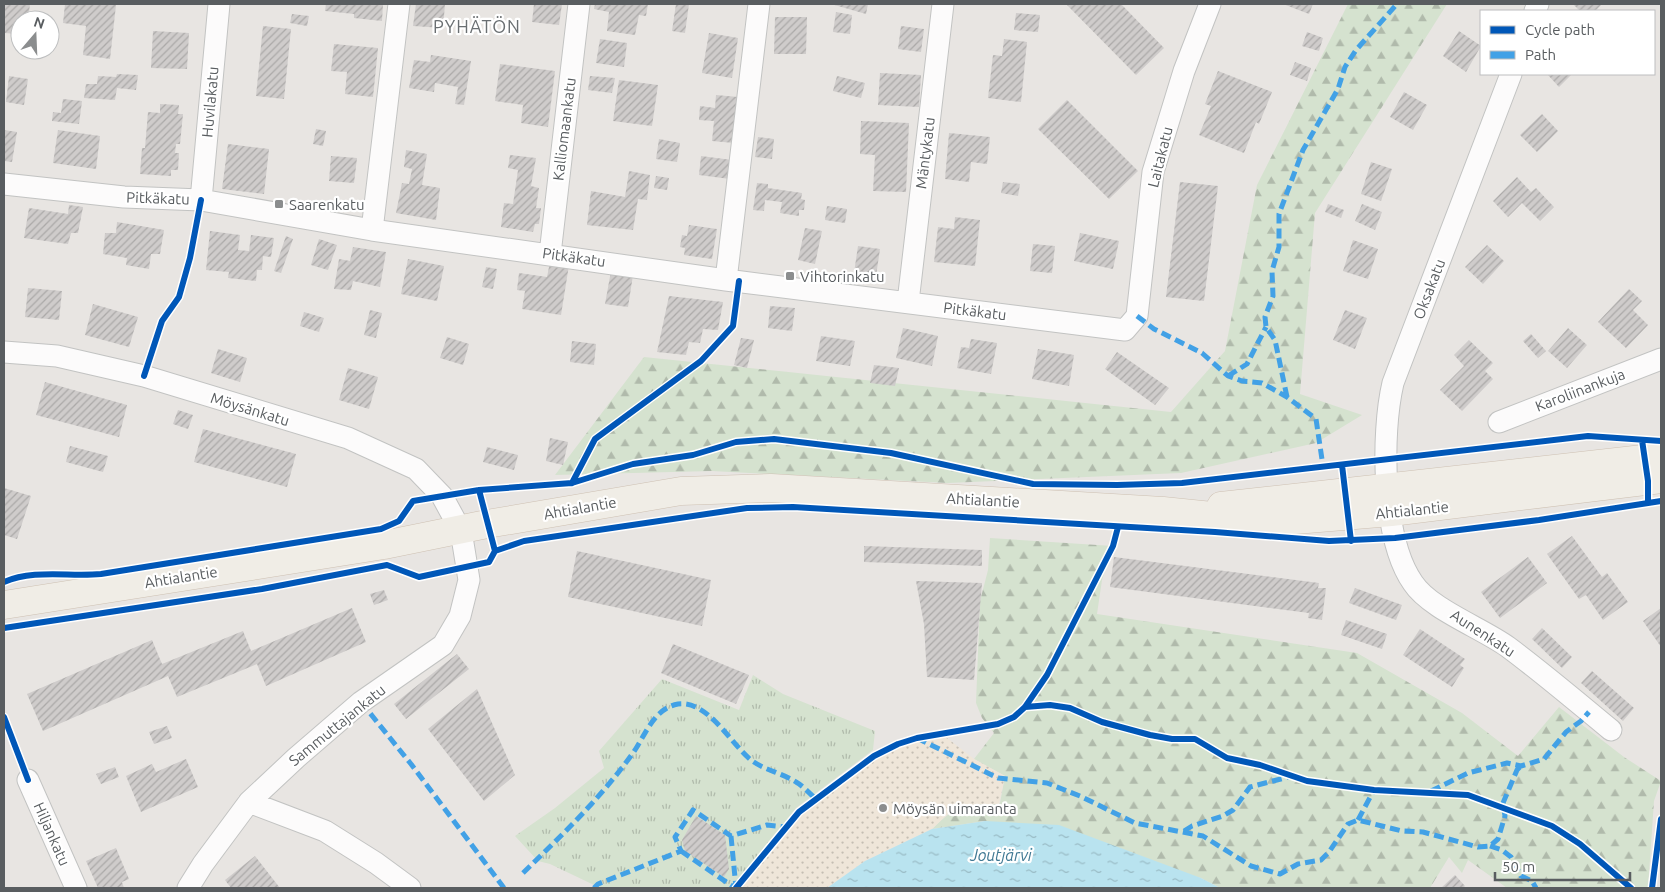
<svg xmlns="http://www.w3.org/2000/svg" width="1665" height="892" font-family="Ubuntu,sans-serif">
<style>
.grass{fill:url(#grass-tufts)}
.forest{fill:url(#forest-firs)}
.sand{fill:url(#sand-dots)}
.water{fill:url(#water-ripples)}
.building{fill:url(#building-hatch)}
.lines{fill:none;stroke-linecap:round;stroke-linejoin:round}
.minor-casing{stroke:#c2c3c2;stroke-width:23}
.major-casing{stroke:#cec1b3;stroke-width:29}
.minor{stroke:#fcfbfb;stroke-width:21}
.major{stroke:#f0ede6;stroke-width:28}
.quiet{stroke:#42a1e6;stroke-width:5;stroke-dasharray:10 5;stroke-linecap:butt}
.cycleway-casing{stroke:#fff;stroke-width:9}
.cycleway{stroke:#0057b8;stroke-width:6}
.poi-dot{fill:#8b8d8e;stroke:#fff;stroke-width:2}
.labels{text-anchor:middle;dominant-baseline:central;stroke-width:4.5;stroke-linejoin:round;paint-order:stroke}
.street-label{font-size:15px;fill:#595d60;stroke:#fff}
.poi-label{font-size:15px;fill:#595d60;stroke:#fff;text-anchor:start}
.water-label{font-size:16px;font-style:italic;fill:#407994;stroke:#fff}
.quarter-label{font-size:18px;letter-spacing:1px;fill:#6a6f72;stroke:#fff}
</style>
<defs>
<pattern id="grass-tufts" width="24" height="20" patternUnits="userSpaceOnUse" patternTransform="scale(1.25)"><rect width="24" height="20" fill="#d5e2cf"/><path d="M3 7l-1-3M5 7V3M7 7l1-3M15 17l-1-3M17 17v-4M19 17l1-3" fill="none" stroke="#b0baab"/></pattern>
<pattern id="forest-firs" width="22" height="20" patternUnits="userSpaceOnUse" patternTransform="scale(1.25)"><rect width="22" height="20" fill="#d5e2cf"/><path d="M5 1l3.5 6h-7zM16 11l3.5 6h-7z" fill="#b0baab"/></pattern>
<pattern id="sand-dots" width="8" height="8" patternUnits="userSpaceOnUse" patternTransform="scale(1.25)"><rect width="8" height="8" fill="#efe6d9"/><path d="M2 2h.1M6 6h.1" fill="none" stroke="#c5beb3" stroke-width="1.8" stroke-linecap="round"/></pattern>
<pattern id="water-ripples" width="26" height="14" patternUnits="userSpaceOnUse" patternTransform="scale(1.25)"><rect width="26" height="14" fill="#b9e3ef"/><path d="M2 4q2-2 4 0t4 0M15 11q2-2 4 0t4 0" fill="none" stroke="#99bbc5"/></pattern>
<pattern id="building-hatch" width="6" height="6" patternUnits="userSpaceOnUse" patternTransform="scale(1.25)"><rect width="6" height="6" fill="#cfcccb"/><path d="M-1 1l2-2M0 6l6-6M5 7l2-2" fill="none" stroke="#aba9a8"/></pattern>
</defs>
<rect width="100%" height="100%" fill="#e8e5e2"/>
<path class="grass" d="M753,675l30,19 92,37 -2,19 -77,58 -63,80h-139v-3l-44,-21 -12,-3 -23,-25 40,-28 49,-40 -5,-17 63,-72 77,31z"/>
<path class="forest" d="M1348,4h99l-132,209 -15,181 62,21 -46,28 -135,30 -233,10 -236,-12 -157,4 89,-118 527,55 54,-61 32,-166z
M990,538l123,8 -11,34 -5,34 260,39 105,60 56,43 41,-49 65,50 37,24 -7,20 -6,87h-141l-39,-28 -6,13 -13,-16 -19,31h-210l-19,-10 -216,-57 -53,8c26,-26 32,-23 68,-26l5,-27 -31,-17 20,-26 -12,-15 -6,-15 4,-102 8,-31z"/>
<path class="sand" d="M942,734l32,25 31,17 -6,28h-23l-26,8 -18,17 -67,32 -38,27h-94l41,-52 25,-24 75,-56 17,-9z"/>
<path class="water" d="M985,821l74,4 142,53 19,10h-393l38,-27 67,-32z"/>
<path class="building" d="M4,4h26l-2,16h-8v14l-16,-1z
M65,4l51,1 -6,54 -27,-4 3,-29 -23,-3z
M326,4h57l-1,17 -28,-3v-4l-29,-3z
M416,4h29l-2,24 -30,-2z
M534,4h28l-3,21 -27,-3z
M595,4h53l-2,12 -7,-1 -4,20 -28,-4 2,-19 -15,-3z
M676,4h13l-4,29 -13,-2z
M831,4h37l-2,10z
M1066,4h55l43,44 -28,27z
M1283,4h30l-4,10z
M1573,4h29l-7,7h-15z
M836,12l16,3 -2,19 -17,-2z
M1016,13l24,2 -2,17 -24,-2z
M292,14l17,2 -2,10 -17,-3z
M775,17h32l-1,37h-32z
M263,26l28,3 -7,70 -28,-3z
M901,26l23,3 -3,23 -23,-3z
M153,31l36,2 -2,36 -36,-1z
M1459,31l22,15 -15,26 -23,-16z
M1307,32l16,6 -4,13 -17,-5z
M709,33l29,5 -6,40 -30,-5z
M600,39l27,4 -3,24 -28,-4z
M1004,39l23,3 -6,60 -33,-4 5,-43 9,1z
M334,44l44,4 -5,49 -28,-3 2,-22 -16,-1z
M431,55l40,6 -7,44 -9,-1 3,-17 -23,-4 -1,9 -25,-4 5,-28 16,2z
M1295,62l16,6 -4,13 -17,-6z
M500,64l55,7 -7,56 -27,-4 2,-18 -28,-4z
M1218,71l54,21 -13,32 -3,-2 -12,31 -45,-18 12,-29 -6,-2z
M880,73l41,2 -2,32 -41,-2z
M117,74l21,1 -2,15 -19,-2 -2,12 -31,-2 2,-14h11l1,-8 18,1z
M1547,74h25l-13,13z
M9,76l19,3 -4,26 -18,-3z
M590,76l25,2 -3,15 -24,-3z
M837,76l28,7 -4,15 -28,-7z
M619,80l39,5 -6,41 -39,-5z
M1404,92l23,13 -14,25 -23,-13z
M716,95l22,2 -4,46 -22,-2 2,-20 -15,-1 1,-14 15,2z
M63,99l19,2 -3,23 -27,-3 1,-9 8,1z
M1067,100l71,71 -29,28 -71,-70z
M160,104l19,1 -1,9h5l-3,30h-4l-1,9h4l-1,17h-7v6l-31,-2 2,-26h3l3,-36 12,1z
M1542,114l16,17 -21,21 -17,-17z
M861,121l48,2 -3,69 -33,-1 2,-36 -15,-1z
M316,129l10,2 -3,15 -10,-2z
M4,130l13,2 -5,30 -8,-1z
M58,130l42,6 -4,33 -43,-6z
M949,133l41,4 -3,27 -16,-2 -2,20 -24,-3z
M758,137l16,2 -2,20 -17,-2z
M659,139l21,4 -3,19 -21,-3z
M228,144l41,5 -5,45 -42,-5z
M406,150l21,4 -5,31 18,3 -4,32 -40,-7 6,-30 7,1 3,-15 -8,-2z
M510,155l26,3 -5,28 8,2 -3,20h5l-2,16h-4l-2,8 -32,-5 3,-24 9,1 5,-34 -10,-2z
M331,156l26,2 -3,25 -25,-2z
M701,156l31,4 -2,19 -31,-4z
M1371,162l21,7 -11,32 -20,-7z
M629,171l21,4 -3,25 -9,-1 -5,31 -46,-5 4,-34 34,6z
M656,176l13,2 -2,12 -13,-2z
M1517,177l14,15 5,-4 18,19 -14,14 -18,-18 -14,14 -15,-16z
M1003,182l17,2 -2,12 -17,-3z
M1180,182l38,4 -14,115 -38,-4z
M757,183l11,1v4l34,5 -1,6 4,1 -1,10h-5v6l-19,-3 2,-11 -17,-2 -1,11 -11,-1z
M1328,204l16,6 -3,8 -16,-6z
M1362,204l20,8 -7,18 -20,-9z
M69,205l14,2 -5,26h-7l-3,11 -44,-6 5,-30 39,6z
M827,206l20,3 -2,14 -20,-3z
M955,217l25,3 -5,46 -41,-4 4,-35 16,2z
M117,222l47,8 -4,24h-9l-2,15 -23,-4 1,-7 -24,-4 2,-21h11z
M689,225l28,4 -5,30 -28,-4 1,-7 -5,-1 2,-12 5,1z
M805,228l17,3 -7,33 -17,-4z
M210,231l30,4 -2,15 11,1 2,-16 23,3 -3,19 -8,-1 -1,14h-5l-1,11 -28,-3 1,-6 -23,-2z
M1080,233l39,8 -6,28 -39,-8z
M286,236l7,3 -12,34 -7,-2z
M319,239l18,6 -9,25 -17,-5z
M1353,240l25,9 -10,30 -25,-8z
M1033,244l22,2 -3,27 -22,-2z
M1487,245l17,16 -21,23 -18,-17z
M858,246l22,3 -4,27 -22,-3z
M353,247l33,5 -6,35 -27,-6 -2,9 -17,-1 5,-30 11,2z
M408,259l36,7 -7,35 -36,-7z
M550,262l19,3 -8,50 -39,-6 3,-18 -8,-1 2,-17 28,4z
M486,267l11,2 -4,20 -11,-2z
M611,271l22,4 -5,32 -23,-3z
M28,288l34,3 -3,29 -34,-3z
M1629,289l13,12 -9,9 15,15 -22,23 -28,-26z
M669,296l54,6 -5,28 -15,-1 -3,14 -11,-1 -3,13 -29,-3z
M93,304l45,13 -9,30 -44,-12z
M770,306l25,2 -3,23 -24,-3z
M370,310l12,3 -6,25 -12,-3z
M1345,310l22,8 -12,31 -22,-9z
M304,312l20,6 -5,14 -19,-6z
M903,328l35,8 -6,30 -36,-8z
M1568,328l19,17 -20,23 -19,-17z
M1531,334l15,17 -8,7 -15,-17z
M821,336l34,5 -5,25 -34,-5z
M447,337l22,7 -6,21 -23,-7z
M741,338l13,2 -7,28 -13,-3z
M971,339l26,4 -6,31 -34,-6 4,-21 8,1z
M1469,340l24,23 -8,8 8,8 -31,32 -22,-21 24,-24 -10,-11z
M572,341l24,3 -2,21 -24,-3z
M218,349l29,9 -7,24 -29,-9z
M1038,349l36,6 -5,31 -37,-7z
M1117,352l52,36 -14,17 -50,-36z
M874,365l25,3 -4,18 -25,-3z
M348,368l30,9 -9,32 -30,-9z
M45,382l82,23 -8,32 -83,-22z
M178,410l15,5 -5,14 -15,-5z
M203,429l93,25 -9,33 -93,-25z
M550,438l18,4 -5,23 -17,-4z
M70,446l38,10 -5,16 -37,-10z
M487,447l31,8 -4,15 -31,-8z
M4,488l27,8 -14,43 -13,-4z
M1572,536l30,41 5,-4 21,29 -25,18 -17,-25 -7,4 -32,-45z
M864,546l118,4v16l-118,-4z
M577,551l134,29 -9,46 -134,-29z
M1114,557l205,26 -1,5h8l-4,32 -14,-2 1,-5 -199,-26z
M1528,557l19,26 -47,35 -19,-26z
M916,581l66,2 -8,97 -47,-3 -3,-53z
M1355,588l47,17 -6,15 -47,-17z
M384,590l4,10 -14,5 -4,-11z
M352,608l14,34 -100,44 -9,-22 -80,33 -9,-21 -125,55 -16,-37 125,-54 10,24 81,-33 8,20z
M1661,608v39l-18,-26z
M1346,620l41,14 -5,15 -41,-14z
M1542,628l30,29 -10,11 -30,-29z
M1420,629l45,30 -5,6 4,3 -12,19 -49,-32z
M673,644l76,31 -13,29 -75,-31z
M457,654l12,15 -63,50 -12,-15z
M1592,671l42,37 -11,13 -42,-38z
M477,689l38,86 -31,26 -56,-72z
M167,726l5,12 -18,6 -5,-12z
M186,759l12,28 -57,25 -15,-36 26,-12 4,8z
M115,767l4,10 -18,7 -5,-10z
M696,816l29,19 4,34 -5,8 -39,-26 -3,-11z
M116,848l13,31 -7,3 2,6h-26l-12,-27z
M255,856l25,32h-49l-6,-8z
M1455,875l10,11 -2,2h-22z"/>
<g class="lines">
<g class="minor-casing">
<path id="minor" d="M1535,11l3,-7
M1511,74l-118,309c-12,51 -11,156 20,200 17,26 69,45 95,64 35,26 69,55 103,83
M4,184l120,13 77,3 171,30 354,50 399,50 12,-14 16,-144 31,-101 26,-67
M201,200l18,-196
M372,230l27,-226
M550,254l29,-250
M726,280l33,-276
M908,302l35,-298
M4,352l53,4 87,20 204,62 68,31 26,27 19,35 8,49 -9,36 -17,29 -82,57 -65,56 -47,44 -46,62 -15,24
M1499,422l162,-63
M28,780l48,108
M249,802l76,29 51,32 34,25"/>
</g>
<g class="major-casing">
<path id="major" d="M1221,506l440,-49
M4,605l380,-60 103,-21 194,-33 90,-3 85,5 307,18 108,11 120,-10 270,-33"/>
</g>
<use href="#minor" class="minor"/>
<use href="#major" class="major"/>
<path class="quiet" d="M1137,316l17,13 48,24 26,23 14,5 20,2 25,14 29,22 7,47
M1228,376l19,-12 19,-37
M1287,397l-12,-57 -9,-13 -1,-10 8,-21 -1,-25 7,-24v-33l24,-64 35,-61 7,-22 11,-17 41,-46
M361,702l50,62 93,124
M917,738l81,40 49,5 33,13 55,27 68,13 48,30 29,8 18,-10 23,-4 8,-8 19,-28 10,-4 44,11 21,1 55,15 12,-1 8,-7 7,-23 -2,-13 14,-33 4,-4
M1431,791l37,-18 39,-10 14,3 23,-7 22,-27 15,-11 8,-9
M1358,820l16,-30
M1184,831l8,-5 31,-10 10,-6 17,-23 42,-11
M731,836l5,52
M1490,846l12,4 9,7 10,19 11,5 4,7
M681,851l54,37
M523,873c40,-39 80,-77 112,-123 11,-17 20,-42 43,-46 30,-4 53,40 73,56 13,10 31,13 45,22 7,4 13,11 20,17
M594,888l4,-4 83,-33 -6,-14 18,-27 38,26 36,-11 19,2"/>
<g class="cycleway-casing">
<path id="cycleway" d="M144,376l18,-55 17,-24 11,-39 11,-58
M1642,440l6,41v22
M1342,465l9,76
M572,483l23,-44 106,-78 32,-35 6,-45
M479,490l16,61
M4,582c30,-13 65,-5 97,-8l280,-45 18,-8 14,-20 66,-11 93,-7 61,-19 60,-9 43,-13 38,-3 117,14 142,31 84,1 65,-2 406,-47 73,5
M4,628l258,-39 125,-24 32,12 70,-15 6,-11 29,-10 223,-33 46,-1 422,25 114,9 66,-3 144,-18 122,-19
M1025,707l25,-2 20,3 32,14 48,13 22,4h23l32,19 33,7 47,16 67,9 94,5 84,31 28,18 51,44
M4,717l24,63
M736,888l63,-76 75,-56 24,-12 19,-6 81,-14 16,-7 11,-10 22,-32 66,-129 5,-19
M1652,888l9,-69"/>
</g>
<use href="#cycleway" class="cycleway"/>
</g>
<g class="poi-dot">
<rect x="274" y="199" width="10" height="10" rx="2.5"/>
<rect x="785" y="271" width="10" height="10" rx="2.5"/>
<circle cx="883" cy="808" r="5"/>
</g>
<g class="labels">
<g class="street-label">
<text transform="translate(210 102) rotate(-85)">Huvilakatu</text>
<text transform="translate(564 129) rotate(-83)">Kalliomaankatu</text>
<text transform="translate(925 153) rotate(-83)">Mäntykatu</text>
<text transform="translate(1160 157) rotate(-76)">Laitakatu</text>
<text transform="translate(158 198) rotate(2)">Pitkäkatu</text>
<text transform="translate(574 257) rotate(8)">Pitkäkatu</text>
<text transform="translate(1429 289) rotate(-69)">Oksakatu</text>
<text transform="translate(975 311) rotate(7)">Pitkäkatu</text>
<text transform="translate(1580 390) rotate(-21)">Karoliinankuja</text>
<text transform="translate(250 409) rotate(17)">Möysänkatu</text>
<text transform="translate(983 500) rotate(3)">Ahtialantie</text>
<text transform="translate(580 508) rotate(-10)">Ahtialantie</text>
<text transform="translate(1412 510) rotate(-6)">Ahtialantie</text>
<text transform="translate(181 577) rotate(-9)">Ahtialantie</text>
<text transform="translate(1483 633) rotate(33)">Aunenkatu</text>
<text transform="translate(337 725) rotate(-39)">Sammuttajankatu</text>
<text transform="translate(52 834) rotate(66)">Hiljankatu</text>
</g>
<g class="poi-label">
<text x="289" y="204">Saarenkatu</text>
<text x="800" y="276">Vihtorinkatu</text>
<text x="893" y="808">Möysän uimaranta</text>
</g>
<g class="water-label">
<text x="1001" y="855">Joutjärvi</text>
</g>
<g class="quarter-label">
<text x="477" y="26">PYHÄTÖN</text>
</g>
</g>
<rect width="1665" height="892" fill="none" stroke="#595d60" stroke-width="10"/>
<rect x="1480" y="10" width="175" height="65" fill="#ffffff" stroke="#bdbebf"/>
<rect x="1490" y="26" width="25" height="8" fill="#0057b8" stroke="#bdbebf"/>
<text x="1525" y="35" font-size="15" fill="#595d60">Cycle path</text>
<rect x="1490" y="51" width="25" height="8" fill="#42a1e6" stroke="#bdbebf"/>
<text x="1525" y="60" font-size="15" fill="#595d60">Path</text>
<g transform="translate(35 35) rotate(19)"><circle r="24" fill="#ffffff" stroke="#bdbebf"/>
<path d="M0-4L9 19L0 12L-9 19Z" fill="#8b8d8e"/>
<text y="-8" font-size="14" font-weight="bold" text-anchor="middle" fill="#595d60">N</text>
</g>
<path d="M1495 872v8h135v-8" fill="none" stroke="#595d60" stroke-width="2.5"/>
<text x="1502" y="872" font-size="15" fill="#595d60" stroke="#ffffff" stroke-width="4" paint-order="stroke">50 m</text>
</svg>
